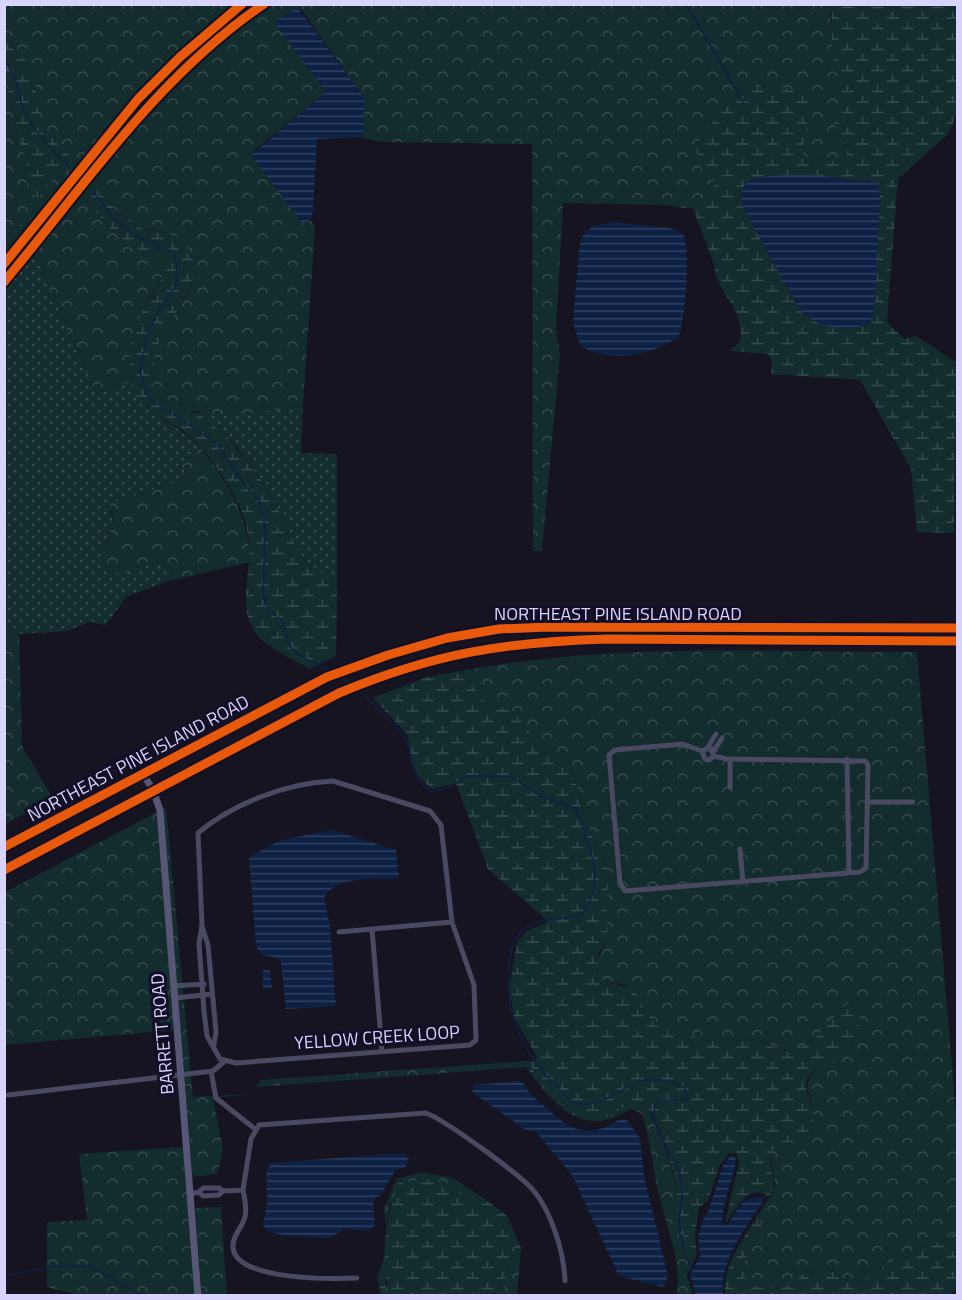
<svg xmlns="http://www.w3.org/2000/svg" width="962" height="1300" font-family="'Titillium Web',sans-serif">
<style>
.grass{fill:url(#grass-dots)}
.forest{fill:url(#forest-crowns)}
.wetland{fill:url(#wetland-marsh);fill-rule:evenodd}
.water{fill:url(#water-rules)}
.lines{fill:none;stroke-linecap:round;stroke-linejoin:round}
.stream{stroke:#0d2144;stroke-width:1.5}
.street{stroke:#4a4962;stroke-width:5}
.secondary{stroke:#575674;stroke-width:7}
.primary{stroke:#5e5373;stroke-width:8}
.cycleway-casing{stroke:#130f26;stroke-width:13}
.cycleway{stroke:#e8590c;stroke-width:9}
.labels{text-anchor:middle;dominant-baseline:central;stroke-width:6;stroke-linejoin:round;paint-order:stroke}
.street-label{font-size:18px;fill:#d9d4ff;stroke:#130f26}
</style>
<defs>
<pattern id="grass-dots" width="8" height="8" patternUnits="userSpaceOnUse" patternTransform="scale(1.5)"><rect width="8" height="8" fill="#132c2d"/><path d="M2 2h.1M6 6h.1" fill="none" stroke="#354a4c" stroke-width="1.8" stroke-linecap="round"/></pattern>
<pattern id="forest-crowns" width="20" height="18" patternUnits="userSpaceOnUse" patternTransform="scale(1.5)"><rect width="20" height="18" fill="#132c2d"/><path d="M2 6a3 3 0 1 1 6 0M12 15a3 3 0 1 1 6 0" fill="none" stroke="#354a4c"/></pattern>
<pattern id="wetland-marsh" width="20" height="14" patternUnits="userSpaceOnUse" patternTransform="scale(1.5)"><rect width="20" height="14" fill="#132c2d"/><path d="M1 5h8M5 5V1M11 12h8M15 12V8" fill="none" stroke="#354a4c"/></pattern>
<pattern id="water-rules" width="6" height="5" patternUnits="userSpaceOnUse" patternTransform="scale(1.5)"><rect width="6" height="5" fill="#0d2144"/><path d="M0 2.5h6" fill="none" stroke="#304060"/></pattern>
</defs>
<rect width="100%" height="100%" fill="#161421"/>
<path class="grass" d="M21,223l4,9 -20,27v-15z
M34,252l62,141 35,-11c10,36 49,40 70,66l-17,12v11l5,6 -79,27 3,21 -9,22 37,19 24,-3 7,8 -3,10 -43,16 -20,28 -17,-3 -21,9 -49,3 -14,-4v-342z
M303,406l-2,47 36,1v133l-36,-31 -35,-70 -29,-39 -11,-12 -32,-22 82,-3z"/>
<path class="forest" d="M4,5h233l-78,67 -24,25 -56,69 -33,-35 -6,-11 -6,-42 -7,-16 -22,-24z
M248,5h10l-90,75 -3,-3z
M271,5h562l-3,12 13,86 -10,18 15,31 -2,5 -8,4 -33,-4 -3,-5 6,-46 -70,-16 -44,57 27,50 -28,12 -32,-4 -98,-2 -7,126 4,26 -18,196h-9l-1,-407 -152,-2 -19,-5 2,-4 -2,-40 -60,-84 -7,1 32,82 -74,60 57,70 1,-2 5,6 -12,180c-40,6 -125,22 -149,-20 0,-13 -2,-25 2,-37 12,-33 53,-66 28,-99 -3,-4 -7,-11 -11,-14 -7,-5 -23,-5 -31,-8 -21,-7 -36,-31 -50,-47 53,-67 108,-129 179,-176z
M4,81l8,22 6,38 8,17 1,28 11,11 25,-28 6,8 -44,55 -4,-8 -16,20z
M82,194c14,18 33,43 54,54 11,6 23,2 29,14 -1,20 -16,33 -24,51 -10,21 -14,46 -10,69l-35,11 -62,-141z
M201,448c27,34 48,69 49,114l-81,19 3,-10 -7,-8c-20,1 -36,12 -56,10 -18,-15 2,-32 4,-50 1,-6 -2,-13 -3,-19l79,-27 -7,-11 2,-6z
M4,630l15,4 3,112 31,52 -48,26z
M917,652l40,474v107c-20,12 -44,16 -64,28 -12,6 -22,19 -37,20 -13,2 -18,-6 -28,-13l-18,3 -18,14 -16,3h-16l-16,-11 1,-18 17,-33 -4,-11 15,-23 2,-9 -5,-26 2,-6 17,-10 23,-36c-5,-12 -7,-23 1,-34 28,-13 46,-21 46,-56l-13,-11c-13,12 -22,32 -38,41 -25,14 -34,-4 -57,-5 -9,-1 -18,2 -27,2 -19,-1 -62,-10 -75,-22 -11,-10 -9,-26 -22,-34 -8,-4 -18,-2 -26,-7 -7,-15 -4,-22 5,-35v-36l3,-36 -25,-54 -13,-54c-7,-7 -17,-7 -25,-13 -24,-20 -24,-42 -60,-48l-26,-32c150,-28 306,-19 457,-19z
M166,807l27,290 58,-3 10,-14 267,-19c21,40 41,40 81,55l21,-13 9,-1 8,5 16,35 13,44 4,37 13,40 -6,12 5,17 -1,3h-15c8,-26 -12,-76 -18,-104 -6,-27 -7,-50 -16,-77l-10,-5c-10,4 -21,11 -31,12 -35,3 -56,-29 -75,-54l-270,20 -5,7 -38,4 10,52 -6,24 -25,3 3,31 26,-1 6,88h-25c-13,-162 -26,-323 -39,-486z
M157,812l17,218 -169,15v-153z
M183,1147l12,148h-116l-32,-8v-65l40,-2 -8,-66z
M422,1172l31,6 36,24 -24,-5 -21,-15 -54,21 -4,24 -2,-17 12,-31z
M508,1217l13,31 -4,47 -27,1 13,-8 9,-32z
M386,1255l-1,27 5,13h-9l-4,-18z"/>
<path class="wetland" d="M833,5h124v109l-9,20 -50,45 -11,140 3,7 15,13 11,-3 41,27 -3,170 -37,-1 -6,-63 -51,-89 -89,-6 1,-13 -4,-7 -39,-3 10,-8c10,-30 -24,-51 -25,-79l-21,-55 27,-13 -26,-49 42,-55 18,-6 47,4c14,13 3,45 1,62l3,5 33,4 8,-4 2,-6c-7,-14 -20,-30 -13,-46l8,-2c-6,-31 -16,-67 -10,-98zM782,175l88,6 -10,146c-22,0 -43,0 -59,-16l-58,-103 -2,-14 10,-14z
M5,38l22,24 7,16 6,42 6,11 33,35 -10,11 -6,-7 -26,28 -10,-12 -1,-28 -8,-17 -6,-38 -7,-22z
M92,181c14,16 28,40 49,47 12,4 29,3 39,11 37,30 -13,80 -24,111 -4,11 -2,24 -2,36l13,14 33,16 26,19 40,51 35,70 36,31 -1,69 -27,13c-15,-10 -38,-19 -50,-32 -24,-27 -7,-62 -10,-92 -1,-21 -10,-43 -21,-60 -10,-16 -22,-34 -36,-47 -20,-20 -56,-23 -61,-56 -4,-24 0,-50 11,-71 9,-16 23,-31 23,-49 -6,-12 -18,-8 -29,-14 -21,-11 -40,-36 -54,-54z
M460,671l26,32c40,7 34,26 60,48 8,6 18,6 25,13l13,54 25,54 -3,36 2,31 -10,15 -1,16 8,12 27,6 6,8 3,13 15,16 54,16 46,-1 30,11 24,-7 36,-40 5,-1c7,4 9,11 8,19 -1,17 -12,33 -26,41 -7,4 -16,3 -21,9 -18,18 14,41 -4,60 -9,9 -25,11 -36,19 -7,17 10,32 -4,46 -21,-16 -31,14 -43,26l14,-61 -3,-9 -8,1 -8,11 -12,36 -9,6 -4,28 2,20 -4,8c-5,-13 -10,-26 -13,-40 -3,-12 -2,-24 -4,-36 -3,-18 -17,-69 -31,-81 -11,-11 -25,6 -36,10 -34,13 -68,-29 -81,-55h7l2,-4 -23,-40 -5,-30 8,-45 10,-11 19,-8 1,-3 -59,-51 -32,-86 -24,6 -12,-11 -9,-15 -3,-27 -35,-38 54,-21z
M422,1179l22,3 21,15 24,5 19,15 4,39 -9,32 -13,7h-100c-11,-33 -4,-80 8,-112z
M758,1215l4,11 -17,33 -1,18 16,11 32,-3 11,-11 21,-6c13,3 18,16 33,13 14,-2 24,-14 36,-21 21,-11 44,-15 64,-27v57l-9,6 -223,-1c-3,-30 18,-55 33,-80z"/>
<path class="water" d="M298,8l63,85 4,8 -2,32 -2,4 -44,2 -4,71 -2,9 -6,4 -4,-1 -50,-67 75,-63 -50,-67v-5z
M782,175h33l63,8 2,14 -5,108 -4,16c-21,14 -54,7 -70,-10l-58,-103c-7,-32 14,-30 39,-33z
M612,222l58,6 13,6c8,13 2,87 -4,102 -25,20 -73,28 -99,9l-7,-23 6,-73 3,-12 11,-11z
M332,830l64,20 3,28c-25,2 -61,-3 -75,19l6,31 6,78 -50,3 -5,-46 -3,-5 -15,-3 -7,-8 -7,-90 32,-17z
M263,970h7l2,18 -9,1z
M517,1081l6,2c6,11 13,16 22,24 19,15 28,28 55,22 10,-2 15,-10 26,-10l14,19 4,38 24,100 -5,11 -44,-11 -47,-101 -35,-42 -13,-4 -52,-37 2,-7z
M403,1153l6,6 -4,9 -9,1 -15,26 -8,4 2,26 -7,6 -24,-2 -14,9 -44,-2 -19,-5 -4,-6 4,-22 -1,-33 6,-7z
M730,1156h5l1,6 -13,48 -1,15 6,-1c12,-17 14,-30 37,-26 -18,29 -46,62 -42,97h-27l-6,-20 10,-19 -2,-20 4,-14 6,-10 15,-46z"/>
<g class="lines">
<path class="stream" d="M686,4l58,99
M4,60c17,19 12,37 23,57 11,19 28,35 43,51
M92,190c27,37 37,47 81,61l4,13 -1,21 -19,28 -11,26 -6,33 8,25 70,48 26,39 16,18 5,26 -2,67 5,15 14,10 7,25 11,11 31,16
M337,676l14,8
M358,688l48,50 12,42 13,12 17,-4 20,-12 43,1 30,19 35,12c12,32 32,77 5,107 -18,4 -37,1 -53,12 -16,10 -17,21 -19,39 -7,57 24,102 66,138 45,6 55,-44 110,-16l2,12h-29c-14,25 14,49 21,72 8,25 -1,31 0,54 0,14 8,30 13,44
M4,1276l51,-10h36l52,30"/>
<path class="street" d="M708,747l8,-13
M702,751l8,-4 4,9 -5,4 -4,-1 -3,-8 -19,-7 -68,6 -6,5 11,128 5,8 235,-19 6,-4 2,-103 -3,-4 -138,-2 -13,-3
M714,751l8,-13
M730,759v28
M847,759l2,114
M333,781l97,30 11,14 11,97 22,63 2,55 -6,5 -234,18 -16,-4 -13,-23 -3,-25 -5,-67 3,-19 -4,-92c36,-30 89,-50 135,-52z
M869,802h44
M740,849l3,33
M202,926l6,19 8,87 -2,13
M372,929l10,122
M339,932l113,-10
M173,986l31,-2
M175,998l37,-4
M211,1071l5,27 39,31
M8,1095l205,-24 12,-10
M243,1190c2,9 4,18 2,27 -3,11 -13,19 -12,30 2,34 99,32 124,31
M223,1191l20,-1 8,-51 8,-14 167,-12c19,7 95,62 108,78 18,22 30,62 31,90
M190,1194l9,-2 4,-4h16l4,3 -4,4 -16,1 -4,-4"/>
<path class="secondary" d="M4,264l134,-165 42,-42 62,-53
M4,282c81,-97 154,-206 260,-278
M143,774l10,16 7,20 38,486"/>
<path class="primary" d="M4,847l323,-170 61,-22 59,-17 52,-9 49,-2 410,1
M4,870l335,-177c96,-40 166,-51 269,-54l350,2"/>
<g class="cycleway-casing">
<path id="cycleway" d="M4,264l134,-165 42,-42 62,-53
M4,282c81,-97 154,-206 260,-278
M4,847l323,-170 61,-22 59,-17 52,-9 49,-2 410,1
M4,870l335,-177c96,-40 166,-51 269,-54l350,2"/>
</g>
<use href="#cycleway" class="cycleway"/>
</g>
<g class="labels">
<g class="street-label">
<text x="618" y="613">NORTHEAST PINE ISLAND ROAD</text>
<text transform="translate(138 758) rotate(-28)">NORTHEAST PINE ISLAND ROAD</text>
<text transform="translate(162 1034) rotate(-95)">BARRETT ROAD</text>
<text transform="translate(377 1037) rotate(-4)">YELLOW CREEK LOOP</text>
</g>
</g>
<rect width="962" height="1300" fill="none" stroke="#d9d4ff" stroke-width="12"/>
</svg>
